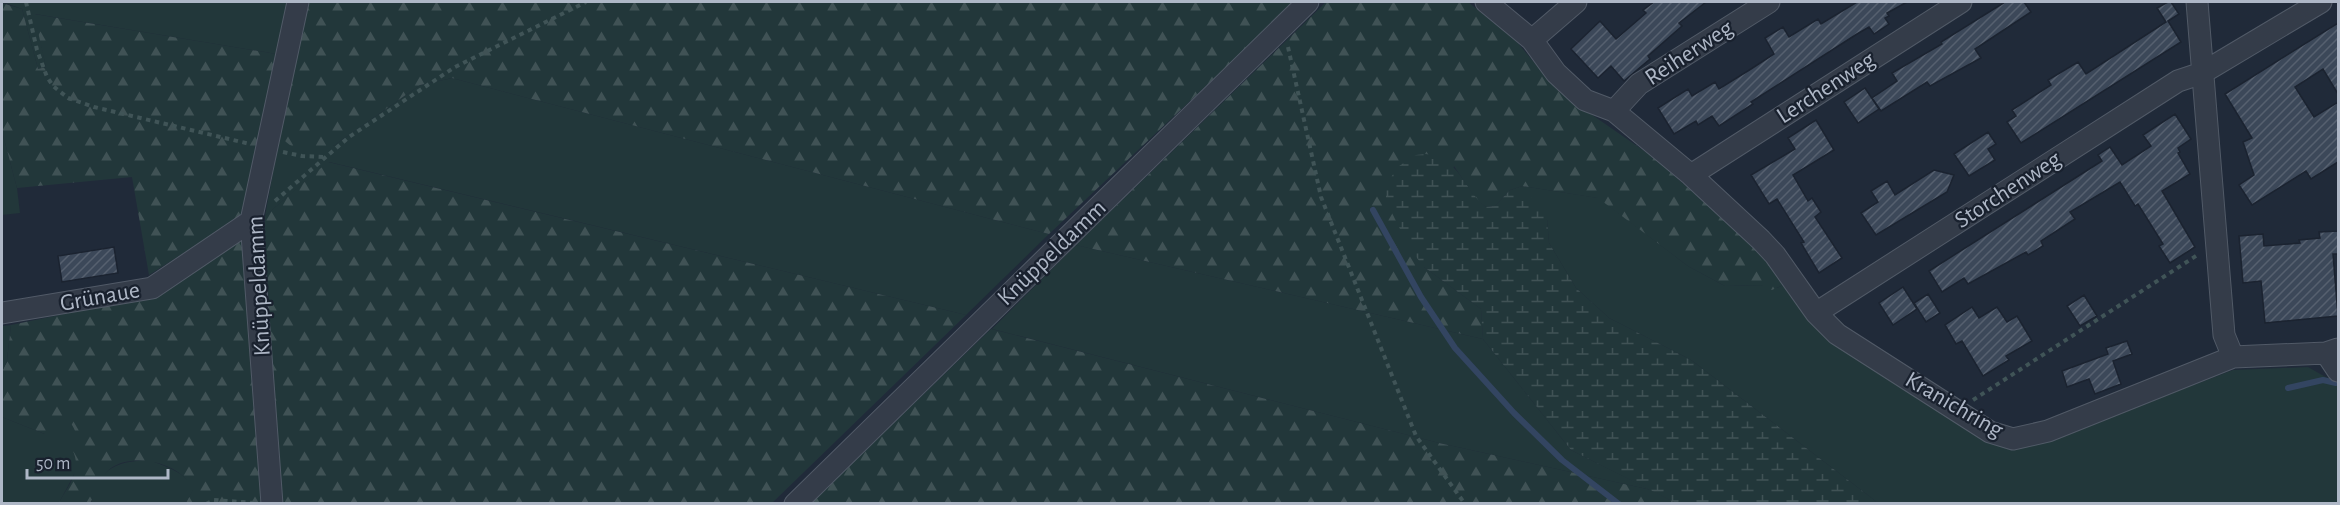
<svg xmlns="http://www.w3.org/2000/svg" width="2340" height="505" font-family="'Alegreya Sans',sans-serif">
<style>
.green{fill:#22373a}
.forest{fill:url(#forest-firs)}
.wetland{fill:url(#wetland-marsh)}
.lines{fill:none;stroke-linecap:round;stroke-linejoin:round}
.stream{stroke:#334561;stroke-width:6}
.building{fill:url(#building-hatch);stroke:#1b2330;stroke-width:1.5}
.street-casing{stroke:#515a67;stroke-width:23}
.path{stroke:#405457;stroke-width:4;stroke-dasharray:4.5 4.5;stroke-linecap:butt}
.street{stroke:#343c49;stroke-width:21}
.labels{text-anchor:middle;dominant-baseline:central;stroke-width:4.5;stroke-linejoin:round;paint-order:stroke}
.street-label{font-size:24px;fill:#aeb7c6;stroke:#19212e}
</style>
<defs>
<pattern id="forest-firs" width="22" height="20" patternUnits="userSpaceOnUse" patternTransform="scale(1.5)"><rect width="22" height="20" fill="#22373a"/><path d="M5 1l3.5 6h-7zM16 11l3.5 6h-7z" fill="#405255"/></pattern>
<pattern id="wetland-marsh" width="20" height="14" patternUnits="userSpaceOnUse" patternTransform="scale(1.5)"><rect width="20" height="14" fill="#22373a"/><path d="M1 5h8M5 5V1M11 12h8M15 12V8" fill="none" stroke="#405255"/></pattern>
<pattern id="building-hatch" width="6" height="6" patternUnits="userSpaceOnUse" patternTransform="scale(1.5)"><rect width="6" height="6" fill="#3c4859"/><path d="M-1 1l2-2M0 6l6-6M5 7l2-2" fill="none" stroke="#56606f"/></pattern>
</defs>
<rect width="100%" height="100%" fill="#202a39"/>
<path class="green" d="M2,2h285l-11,52 -241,-40 11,53 -8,2 -16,-60z
M452,78l597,156 -83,81 -637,-153 -64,54 15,-82 53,12 87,-61z
M2,131l15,57 3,25 -18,2z
M1522,186l77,12 89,68 37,20 36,-1 16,3 6,-3 45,55 159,96 67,2 179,-68 75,-3 30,17v119h-460l-187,-143 -82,-42 -33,-30 -27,-45 -2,-23 -37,-30z
M1076,245l407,94 88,111 80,40 -212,-47 -447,-114z
M11,325l-4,36 -5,11v-46z
M2,417l43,17 5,-1 14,-14h5l8,12v38l-18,34h-57z
M148,460c16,5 39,13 46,29l-8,14 -96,1c4,-6 3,-13 6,-19 11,-21 31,-24 52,-25z"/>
<path class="forest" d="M305,2h990l-246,232 -597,-156 -32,7 -87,61c-19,7 -42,8 -53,-12z
M1326,2h142l48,39 33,39 33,28 71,49 104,92 26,36 -11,5 -11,-5 -36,1 -37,-20 -90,-68 -76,-12 -12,4 -15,16 -9,1 -10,-8 -22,-33 -30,101 57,42 2,30 -407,-94z
M2,3l20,6 16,60 8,-2 -12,-53 242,40 -34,162 -93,59 -17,-98 -115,11 -15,-57z
M328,162l638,153 -194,188h-492l-15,-266v-21z
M243,239l19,264h-76l7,-13c-10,-27 -59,-38 -82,-22 -14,10 -13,23 -21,35h-31c10,-19 24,-33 13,-54 7,-13 5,-17 -4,-30l-4,1 -14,14h-5l-43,-17v-45l5,-11 4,-36 145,-30z
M991,329l448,114 212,47 25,13h-865z"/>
<path class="wetland" d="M1426,154c36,6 35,33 60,53l9,-1 15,-16 18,5 11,9 8,16 2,23 27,45 33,30 82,42 187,143h-202l-105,-53 -88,-111 -2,-30 -57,-42 -14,-18 -24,-48v-13l10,-20 20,-13z"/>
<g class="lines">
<path class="stream" d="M1373,210l48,87 34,51 59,65 48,47 57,44
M2288,388l35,-8 13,3"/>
</g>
<path class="building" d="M1654,2h52l-27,21 3,3 -34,30 2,3 -26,22 -13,-15 -13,12 -27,-29 29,-28 16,18 30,-26 -3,-3z
M1857,2h50l-20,11 2,3 -4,2 4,6 -15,10 -5,-7 -12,7 -106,68 2,2 -34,22 -7,-10 -14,9 -2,-4 -22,13 -16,-26 30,-19 4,7 23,-14 4,7 32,-20 23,-15 -9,-16 18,-11 6,10 29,-18 3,5z
M2005,2h19l7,10 -56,37 6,9 -51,28 -3,-4 -46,29 -9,-13 25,-17 -5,-8 50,-29 -1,-2z
M2168,2h3l8,12 -11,7 13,21 -160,101 -14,-21 9,-6 -4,-6 39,-25 -3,-5 30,-18 8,12 80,-52 -9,-14z
M2338,23v71l-15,-25 -28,18 19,30 24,-15v60l-27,17 -5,-8 -54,34 -13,-20 15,-10 -11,-33 9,-4 -27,-44z
M1865,88l14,21 -21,14 -14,-21z
M2175,114l16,25 -13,9 2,4 -2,1 12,21 -28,17 33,56 -25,16 -11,-17 4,-2 -25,-40 -3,2 -15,-24 -50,30 5,7 -34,22 2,5 -15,9 -2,-3 -58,32 -4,-6 -22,14 -13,-21 173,-110 -4,-6 12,-8 12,18 29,-19 -8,-11z
M1816,120l18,30 -41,25 15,26 4,-3 9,14 -6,5 27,41 -23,15 -18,-30 3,-1 -27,-43 -8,5 -18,-29 44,-26 -7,-11z
M1988,132l8,12 -8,5 7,11 -26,16 -15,-22z
M1934,170l20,5 -7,17 -71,43 -15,-22 17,-11 -7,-11 16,-10 8,14z
M2338,231v23h-5l5,62 -73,7 -4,-42 -18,2 -4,-47 24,-2 1,12 36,-3 -1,-3 21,-2 -1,-6z
M114,247l4,26 -56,9 -4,-26z
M1903,287l14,22 -24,16 -14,-22z
M1928,294l12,19 -14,9 -12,-19z
M2084,295l13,21 -17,10 -13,-20z
M1972,307l7,11 18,-11 10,15 10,-6 15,25 -26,15 3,4 -26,16 -21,-35 -6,3 -11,-19z
M2127,341l5,13 -19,7 8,23 -26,10 -6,-15 -22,8 -5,-16 46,-17 -2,-6z"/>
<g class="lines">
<g class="street-casing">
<path id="street" d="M1486,2l46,38 24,33 29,27 29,11 77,64 70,65 14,15 41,58 21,21 153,98 23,7 35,-8 185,-74 93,-4 12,-4
M2197,2l27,333 9,22
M1532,40l44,-38
M1614,111l25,-27 130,-82
M1691,175l270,-173
M2,313l150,-25 99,-67
M1816,313l362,-232 24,-8 119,-71
M2326,353l12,18
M272,504l-21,-283 47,-219
M795,504l513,-502"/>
</g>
<path class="path" d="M26,2l11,48 10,27 6,9 15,12 26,9 156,37
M1288,47l33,150 95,239 49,68
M283,152l19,4 24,1
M275,201l74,-64 106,-70 131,-65
M1973,400l226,-146
M206,504l8,-4 41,3"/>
<use href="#street" class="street"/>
</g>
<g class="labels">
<g class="street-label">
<text transform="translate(1689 53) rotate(-33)">Reiherweg</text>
<text transform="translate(1826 88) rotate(-33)">Lerchenweg</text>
<text transform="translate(2008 190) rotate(-33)">Storchenweg</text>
<text transform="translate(1052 253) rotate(-44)">Knüppeldamm</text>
<text transform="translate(259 286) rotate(-93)">Knüppeldamm</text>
<text transform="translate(100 297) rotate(-10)">Grünaue</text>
<text transform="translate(1954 405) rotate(30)">Kranichring</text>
</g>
</g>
<rect width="2340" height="505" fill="none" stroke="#aeb7c6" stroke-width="6"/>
<path d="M27 469v9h141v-9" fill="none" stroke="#aeb7c6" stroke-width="3"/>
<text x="36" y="469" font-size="18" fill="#aeb7c6" stroke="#19212e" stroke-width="4.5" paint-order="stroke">50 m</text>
</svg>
